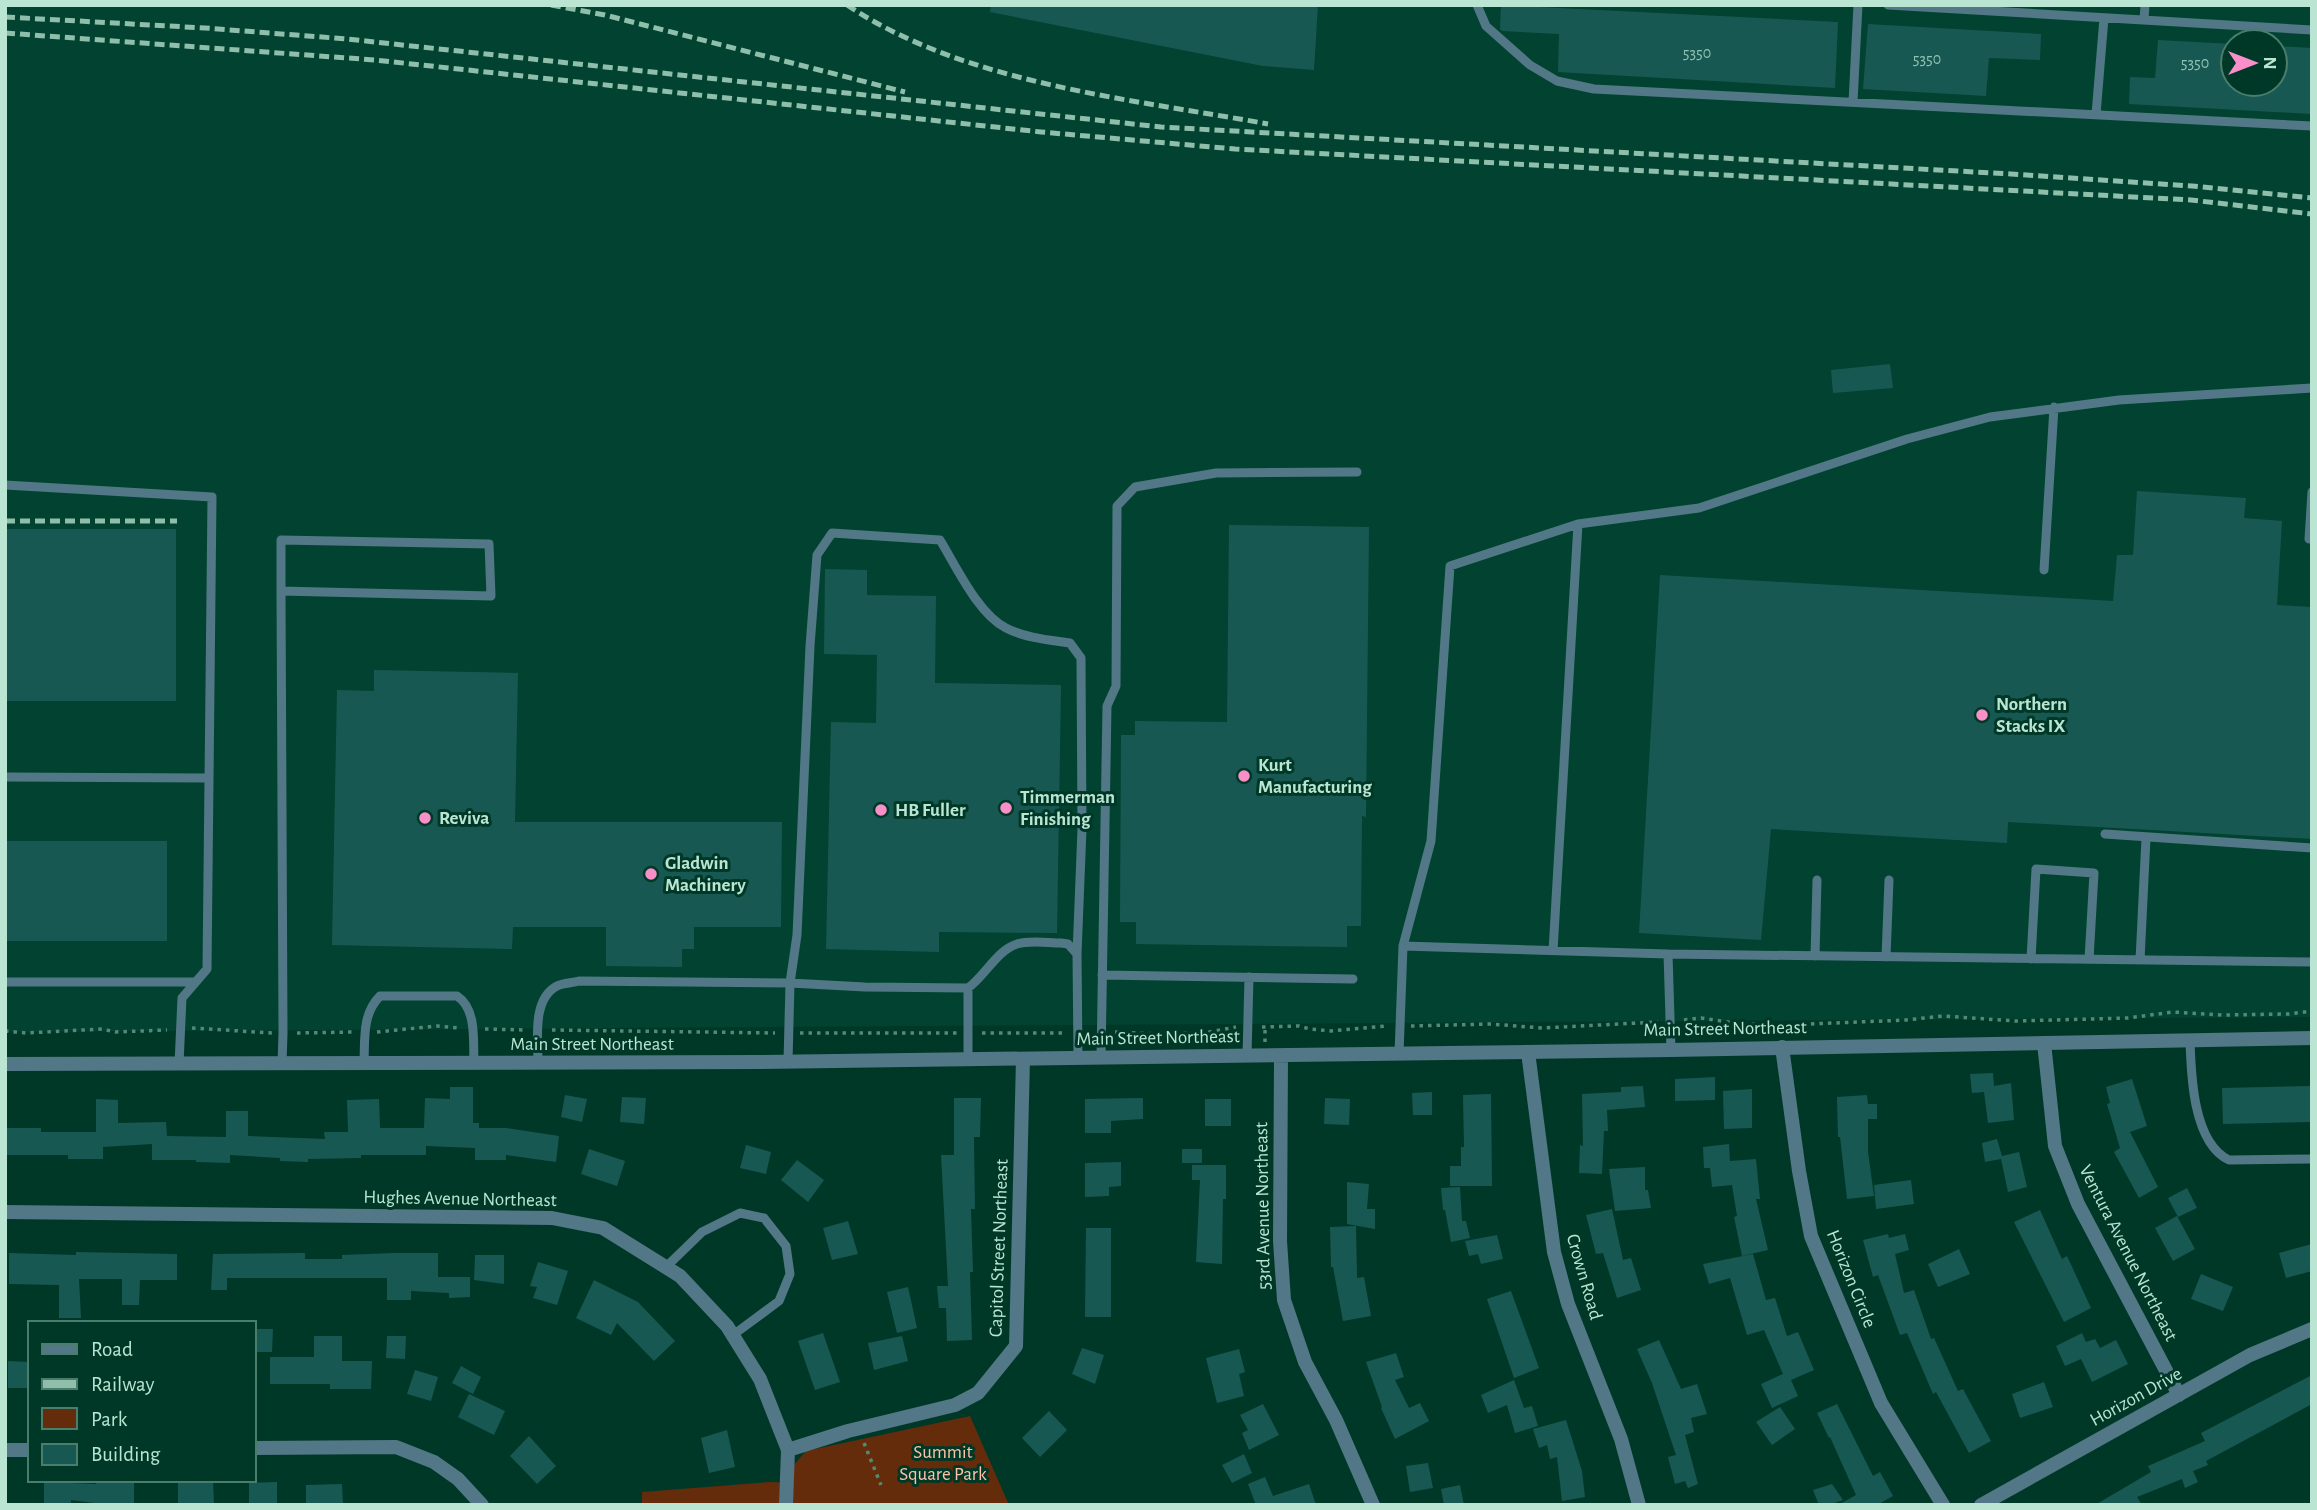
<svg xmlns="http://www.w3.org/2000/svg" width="2317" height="1510" font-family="'Alegreya Sans',sans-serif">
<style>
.built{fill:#014330;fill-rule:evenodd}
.green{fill:#642c0b}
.building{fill:#185853}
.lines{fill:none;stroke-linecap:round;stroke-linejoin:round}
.path{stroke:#568876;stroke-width:3.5;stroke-dasharray:3.5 5;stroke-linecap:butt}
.service{stroke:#527786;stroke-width:9}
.minor{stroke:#527786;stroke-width:14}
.tertiary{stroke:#527786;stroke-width:14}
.rail{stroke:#8fbeab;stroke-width:5;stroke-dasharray:10 5;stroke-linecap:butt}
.poi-dot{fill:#f98fc9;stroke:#003827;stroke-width:2.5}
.labels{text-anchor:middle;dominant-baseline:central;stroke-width:6;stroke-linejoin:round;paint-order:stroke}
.number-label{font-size:16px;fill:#91c2b2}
.poi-label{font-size:19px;font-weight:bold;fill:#b9e5d2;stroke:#003827;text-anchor:start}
.street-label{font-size:19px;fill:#b9e5d2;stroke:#003827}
.park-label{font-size:19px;fill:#fbc4a9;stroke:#003827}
</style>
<rect width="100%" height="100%" fill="#003827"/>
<path class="built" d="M5,5h2307v1012l-2307,15zM2233,42h42v42h-42z"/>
<path class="green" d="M970,1416l39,89h-367v-13l127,-10 25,1 -2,-16 14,-16z"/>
<path class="building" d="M991,5h327l-4,65 -51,-4 -273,-54z
M1501,5l337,17 -3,66 -277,-16 1,-38 -57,-3 -2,-2z
M1868,24l173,10 -1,26 -51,-2 -3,38 -123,-7z
M2158,40l75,4v40h42v-38l37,2v66l-183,-10 1,-27 25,1z
M1890,364l3,24 -60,5 -2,-23z
M2137,491l109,7 -2,20 38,3 -5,84 35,2v232l-304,-17 -1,21 -236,-14 -10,111 -122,-7 21,-358 453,26 4,-46h16z
M1229,525l140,2 -3,290 -4,-1 -1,110h-14v21l-211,-3v-22h-16l1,-187h14v-14l92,1z
M5,529h171v172h-171z
M825,569l42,1v25l69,1 -1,87 126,2 -4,248 -118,-1v20l-113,-3 5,-227 45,1 1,-68 -53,-1z
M374,670l144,3 -3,149h267l-1,105h-87v22h-12v18l-76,-1v-39h-93l-1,22 -180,-4 5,-255 37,1z
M5,841h162v100h-162z
M1993,1073l1,13 17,-3 3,37 -26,3 -4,-31 -12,1 -2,-19z
M1715,1077v23l-40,1v-22z
M2132,1079l15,47 -17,6 28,55 -19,11 -25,-46 6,-4 -13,-44 3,-1 -4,-16z
M1643,1086l2,21 -38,3 1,21h-4l-2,43 -23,-1 1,-28 3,1 -1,-52 39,-2v-5z
M2312,1086v36l-89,2 -1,-36z
M450,1087h23v36h6v5h27l53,8 -3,26 -50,-7v5h-31v-12l-49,-2v9h-65v3l-53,1v3l-28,-1v-3l-50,-3v8l-34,-1v-2h-44v-16l-49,3v12h-35v-4h-63v-27h36v4h55v-33l22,1v23l48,-1 1,14 59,1v-26h22v25l77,3 -1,-7h24l-1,-32 32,-1 1,29h44l1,-30 25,1z
M1752,1089v39l-28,1 -1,-38z
M1432,1092v23h-19l-1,-22z
M1491,1094l1,92h-42v-20h11v-19h3l-1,-52z
M565,1095l22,4 -5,23 -21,-5z
M1867,1095l1,9h9v15h-9v33l6,44 -27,3 -7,-62h-2l-1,-40z
M622,1097l24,1 -2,26 -24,-2z
M954,1098h27l-1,39h-6l1,72h-4l2,63h-3l2,68 -25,1 -1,-33h-7l-2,-22h11l-7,-131h13z
M1143,1098v21l-32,2v12h-26v-34z
M1325,1098l25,1 -1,26 -25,-1z
M1205,1099h26v27h-26z
M1997,1139l5,17 17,-4 8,35 -19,5 -7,-33 -16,3 -3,-19z
M1729,1144l1,17 26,-2 4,40h-4l12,51 -26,6 -8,-39 3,-1 -5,-31 -20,2 -2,-19h-6l-1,-21z
M746,1145l25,7 -5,22 -26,-6z
M589,1149l36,12 -8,25 -36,-12z
M1182,1149h20v14h-20z
M797,1160l27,20 -16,22 -27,-22z
M1121,1162v24l-12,1v9l-24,1v-34z
M1192,1165h34v34h-3l-1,65 -26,-2 4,-82h-8z
M1645,1167v23h3l3,18 -36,3 -6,-42z
M1911,1180l3,24 -38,5 -2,-24z
M1347,1182l22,2 -2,25h8v20l-28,-5z
M1460,1187l2,34h4l4,17 -19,4 -6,-32h-2l-2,-22z
M2187,1188l10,20 -19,9 -10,-19z
M1612,1209l11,51 8,-2 10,32 -24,8 -14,-45 -7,1 -10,-39z
M2040,1210l22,49 5,-3 24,52 -27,14 -50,-100z
M2177,1216l18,33 -22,12 -18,-33z
M848,1221l10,33 -26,6 -9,-32z
M1356,1226l1,52 7,-1 7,39 -28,5 -10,-54h-2l-1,-40z
M1086,1228h25v89h-26z
M1888,1234l1,4 16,-4 4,16 -14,4 9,39 10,-3 17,49 3,-1 24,53 5,-2 28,52 -22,12 -33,-61 -3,2 -26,-61 -7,2 -22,-60 -5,2 -10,-37z
M1497,1235l6,24 -22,5 -3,-10 -9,2 -4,-15z
M2312,1244v27l-26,7 -7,-25z
M1959,1249l11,25 -32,13 -10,-23z
M76,1252l101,2v26h-37l-1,25h-17v-26h-43l2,39h-22v-33l-50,-1v-31l67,2z
M305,1253v6h37v-4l52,-2h44v24h32v20l-21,1v-5l-38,-2v9h-24v-22h-160v12h-16l2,-36z
M1753,1254l13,46 9,-2 12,38 11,-4 16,38 -23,10 7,16 -26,12 -11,-24 22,-10 -19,-44 -17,5 -17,-57 -21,6 -6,-20z
M475,1255h29v29l-30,-4z
M538,1262l30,9 -11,34 -24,-7 4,-11 -7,-1z
M2201,1274l32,13 -10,24 -32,-12z
M594,1280l44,22 37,39 -21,20 -37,-38 -6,12 -35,-17z
M908,1287l9,41 -20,5 -10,-41z
M1511,1291l28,77 -25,10 -27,-79z
M254,1329h19l-1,23h-18z
M823,1333l17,49 -25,8 -17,-49z
M2082,1333l4,9 9,-3 5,9 16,-8 12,24 -36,18 -11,-23 -16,7 -9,-20z
M314,1336h28v25h30l-1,28h-41v-5h-60v-27h44z
M387,1336h19l-1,23 -19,-1z
M902,1336l6,25 -34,9 -6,-27z
M1659,1340l22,49 16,-5 10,30 -16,4 3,14 -9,3 13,49 -10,4 -3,-7 -10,3 -7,-27 8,-2 -24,-72 -15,-34z
M1082,1348l22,7 -9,29 -23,-10z
M1239,1349l6,23 -6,2 5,22 -27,7 -11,-45z
M1396,1353l8,24 -9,3 14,28 11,-5 9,18 -34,18 -14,-31 1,-1 -16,-45z
M8,1361l22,1v26h-22z
M461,1366l20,11 -8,17 -21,-11z
M415,1370l23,7 -7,24 -24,-7z
M2312,1375v29l-106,57 2,4 -15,6 5,11 -13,6 -3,-9 -45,18 5,8h-47l56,-33 -3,-6 57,-25 -4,-8z
M1514,1380l10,28 8,-2 6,20 -23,7 -8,-28 -19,8 -7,-18z
M2044,1382l9,25 -33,11 -8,-24z
M469,1394l36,17 -11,24 -36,-18z
M1263,1404l16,31 -30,15 -7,-17 6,-3 -8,-15z
M1837,1404l36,72 7,-4 13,24 -16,9h-39l18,-10 -26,-58 -1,1 -12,-25z
M1780,1407l15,22 -23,16 -16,-23z
M1049,1411l18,19 -27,27 -18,-19z
M1566,1420l16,51 3,26 -23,4 -5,-44 -7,2 -3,-14 -8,3 -6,-19z
M727,1430l8,37 -26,6 -8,-35z
M529,1436l27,30 -19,18 -27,-28z
M1244,1454l8,19 -20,10 -10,-18z
M1428,1463l5,25 -23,4 -4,-26z
M1265,1477l8,19 36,-12 7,21h-60l-8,-21z
M96,1480h38v24l-24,1 -39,-5v5h-27v-23l52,2z
M178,1480h35l1,25h-36z
M277,1482v22l-28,1v-22z
M342,1484l1,21h-37v-20z
M1832,1484l11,16 -14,5h-10l-6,-15z
M1460,1485l4,20h-20l-3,-16z"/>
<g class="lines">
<path class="path" d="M1684,1020l17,-2 41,6 44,1 120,-5 37,-4 73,5 112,-3 45,-6 49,3 67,-1 23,-3
M1411,1026l80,-2 51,4 116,-6
M1262,1027l37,-1 11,3 21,2 55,-5
M192,1028l80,5
M485,1029l42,1
M552,1030l223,3
M5,1031l21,2 76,-4 13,3 52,-2
M377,1032l60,-6 23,2
M1115,1032l42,2 47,-1 32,-6
M297,1033l55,-1
M800,1033h157
M982,1033h84
M1265,1042v-15
M864,1443l17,42"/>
<path class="service" d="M1477,5l9,21 44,39 27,16 37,8 718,37
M1888,5l424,25
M2144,20l1,-15
M1853,102l5,-97
M2096,114l8,-96
M5,485l207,12 -5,472 -25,29 -3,66
M2309,539l3,-47
M2044,570l10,-163
M281,591l210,5 -2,-52 -208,-4v51l2,442 -1,31
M5,777l204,1
M2105,834l207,14
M1403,946l265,8 3,96
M1553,951l25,-427
M1668,954l644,8
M1815,956l2,-76
M1886,957l3,-77
M2031,959l5,-90 58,4 -5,86
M2140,960l6,-122
M1102,975l251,4
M5,982h190
M2190,1040c1,35 3,103 39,120l83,-1
M1399,1054l4,-108 28,-105 19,-275 128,-42 121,-16 208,-69 83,-22 129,-17 193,-12
M1247,1056l2,-79
M1101,1058l6,-352 9,-20 1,-180 18,-19 81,-14 141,-1
M968,1060v-72
M788,1062l2,-79 7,-48 13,-289 7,-91 15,-22 108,7c16,26 38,74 66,88 19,10 43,12 64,15l11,15 1,171 -5,125
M364,1063c1,-24 -2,-49 16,-67h77c20,13 16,45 17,67
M538,1063c0,-24 -6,-64 19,-77 6,-3 15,-3 22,-5l211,2 75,4 103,1c17,-12 29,-38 49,-44 12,-4 31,-1 44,-1l7,1 9,10 1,104
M665,1268l37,-36 38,-19 24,5 22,28 4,28 -11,27 -46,34"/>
<path class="minor" d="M2044,1043l11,103 23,58 101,191
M1782,1047l17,124 12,65 70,167 62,102
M1528,1052l26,200 14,52 53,135 18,66
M5,1212l547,6 51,10 77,48 47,50 33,53 28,71 -2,55
M254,1448l142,-1 38,15 24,17 24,26
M5,1450h25
M788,1450l60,-19 107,-26 23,-12 38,-47 7,-287
M1981,1505l269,-150 62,-26"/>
<path class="tertiary" d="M1281,1056l-1,185 4,59 21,62 31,58 37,85
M5,1064l756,-2 910,-12 641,-12"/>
<path class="rail" d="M551,5l54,10 300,77
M847,5c118,79 284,94 421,119
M5,17l200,11 142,11 814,88 850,47 181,12 120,12
M5,33l370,27 666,72 194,17 956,51 121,14
M5,521h172"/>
</g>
<g class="poi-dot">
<circle cx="1982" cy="715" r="7"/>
<circle cx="1244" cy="776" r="7"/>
<circle cx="1006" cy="808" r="7"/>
<circle cx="881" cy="810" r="7"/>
<circle cx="425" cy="818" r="7"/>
<circle cx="651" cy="874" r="7"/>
</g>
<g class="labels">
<g class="number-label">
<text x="1697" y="53">5350</text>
<text x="1927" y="59">5350</text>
<text x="2195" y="63">5350</text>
</g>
<g class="poi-label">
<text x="1996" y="704">Northern<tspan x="1996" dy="22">Stacks IX</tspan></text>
<text x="1258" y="765">Kurt<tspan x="1258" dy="22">Manufacturing</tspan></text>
<text x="1020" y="797">Timmerman<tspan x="1020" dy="22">Finishing</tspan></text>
<text x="895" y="810">HB Fuller</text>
<text x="439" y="818">Reviva</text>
<text x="665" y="863">Gladwin<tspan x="665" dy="22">Machinery</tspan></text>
</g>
<g class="street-label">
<text transform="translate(1725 1029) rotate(-1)">Main Street Northeast</text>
<text transform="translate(1158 1038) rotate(-1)">Main Street Northeast</text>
<text x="592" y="1044">Main Street Northeast</text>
<text transform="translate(460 1199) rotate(1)">Hughes Avenue Northeast</text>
<text transform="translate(1263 1206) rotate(-91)">53rd Avenue Northeast</text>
<text transform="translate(999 1248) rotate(-88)">Capitol Street Northeast</text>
<text transform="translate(2128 1253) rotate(63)">Ventura Avenue Northeast</text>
<text transform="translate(1584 1277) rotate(74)">Crown Road</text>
<text transform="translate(1851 1279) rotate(68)">Horizon Circle</text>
<text transform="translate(2136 1397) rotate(-29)">Horizon Drive</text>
</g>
<g class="park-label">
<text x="943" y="1452">Summit<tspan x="943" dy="22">Square Park</tspan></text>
</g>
</g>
<rect width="2317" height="1510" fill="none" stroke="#b9e5d2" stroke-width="14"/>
<rect x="28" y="1321" width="228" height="161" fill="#003827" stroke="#4a7d6b" stroke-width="2"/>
<rect x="42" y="1344" width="35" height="10" fill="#527786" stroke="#4a7d6b" stroke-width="2"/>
<text x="91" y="1356" font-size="21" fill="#b9e5d2">Road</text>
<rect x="42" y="1379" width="35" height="10" fill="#8fbeab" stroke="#4a7d6b" stroke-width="2"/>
<text x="91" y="1391" font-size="21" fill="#b9e5d2">Railway</text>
<rect x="42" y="1408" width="35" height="21" fill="#642c0b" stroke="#4a7d6b" stroke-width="2"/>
<text x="91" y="1426" font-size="21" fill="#b9e5d2">Park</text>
<rect x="42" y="1444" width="35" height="21" fill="#185853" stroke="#4a7d6b" stroke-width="2"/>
<text x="91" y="1461" font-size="21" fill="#b9e5d2">Building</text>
<g transform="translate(2254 63) rotate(90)"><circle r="33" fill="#003827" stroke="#4a7d6b" stroke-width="2"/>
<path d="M0-5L12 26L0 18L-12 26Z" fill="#f98fc9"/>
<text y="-10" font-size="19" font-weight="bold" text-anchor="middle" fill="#b9e5d2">N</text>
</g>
</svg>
